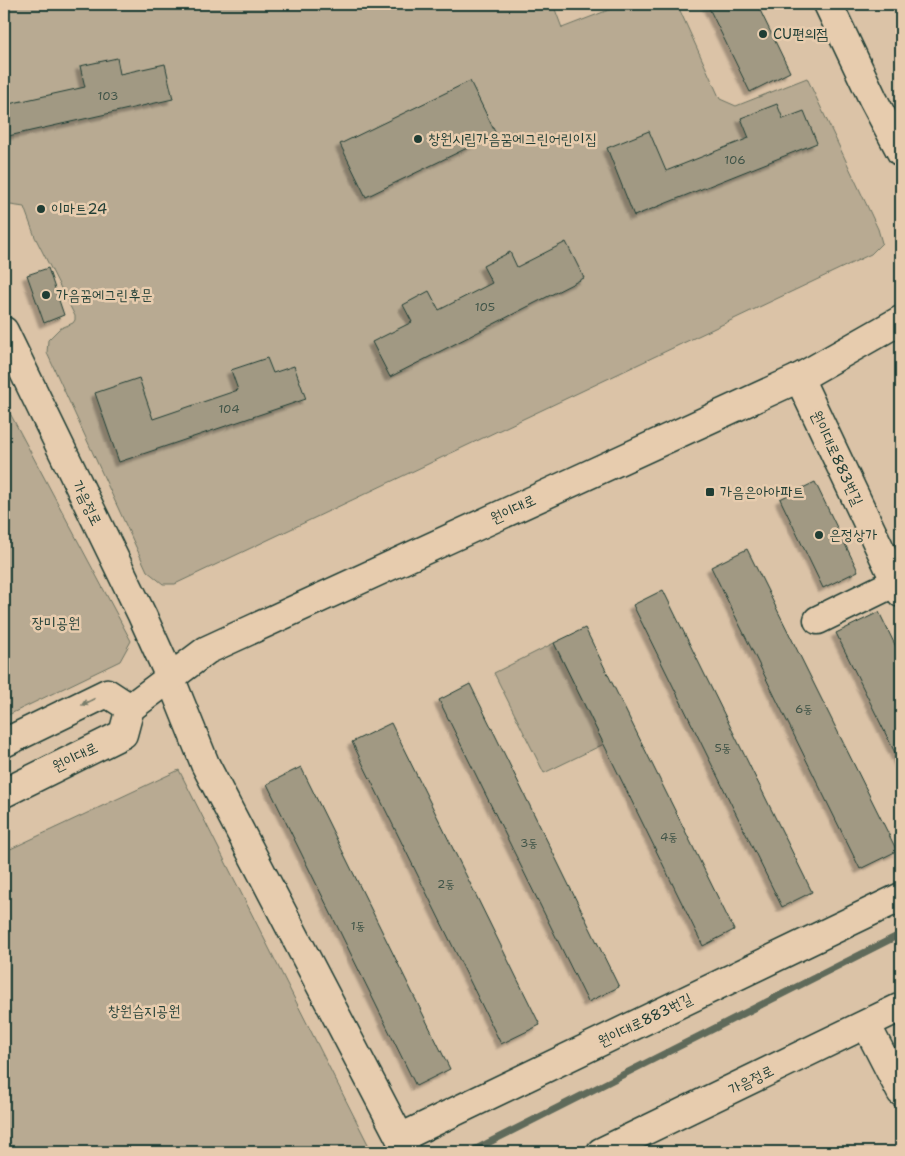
<svg xmlns="http://www.w3.org/2000/svg" width="905" height="1156" font-family="'Shantell Sans','Poor Story',sans-serif">
<style>
.green{fill:#b8aa92;stroke:#6c7463}
.lines{fill:none;stroke-linecap:round;stroke-linejoin:round}
.stream{stroke:#5f6a5a;stroke-width:7}
.building{fill:#a19983;stroke:#1f3d34;filter:url(#shadow)}
.street-casing{stroke:#1f3d34;stroke-width:31}
.secondary-casing{stroke:#1f3d34;stroke-width:31}
.primary-casing{stroke:#1f3d34;stroke-width:31}
.street{stroke:#e7ccae;stroke-width:28}
.secondary{stroke:#e7ccae;stroke-width:28}
.primary{stroke:#e7ccae;stroke-width:28}
.oneway{fill:#797d6b}
.poi-dot{fill:#1f3d34;stroke:#e7ccae;stroke-width:2}
.labels{text-anchor:middle;dominant-baseline:central;stroke-width:5;stroke-linejoin:round;paint-order:stroke}
.number-label{font-size:12px;fill:#405448}
.poi-label{font-size:15px;fill:#1f3d34;stroke:#e7ccae;text-anchor:start}
.street-label{font-size:15px;fill:#1f3d34;stroke:#e7ccae}
.park-label{font-size:15px;fill:#274239;stroke:#e7ccae}
</style>
<defs>
<filter id="shadow"><feDropShadow dx="-4.5" dy="4.5" stdDeviation="1" flood-color="#0004"/></filter>
</defs>
<rect width="100%" height="100%" fill="#dbc3a7"/>
<filter id="ink" filterUnits="userSpaceOnUse"><feTurbulence type="fractalNoise" baseFrequency=".02" numOctaves="2"/><feDisplacementMap in="SourceGraphic" scale="10" xChannelSelector="R" yChannelSelector="G"/><feConvolveMatrix kernelMatrix="1 2 1 2 8 2 1 2 1" color-interpolation-filters="sRGB"/></filter>
<g filter="url(#ink)">
<path class="green" d="M4,4h549l9,24 62,-24h53l43,95 16,7 71,-28 71,151 4,14 -11,11 -696,330h-12l-16,-13 -100,-218 1,-13 11,-11 14,-6 2,-3v-4l-40,-79 -11,-30 -20,-3z
M4,402l127,239 -11,20 -116,56z
M554,643l50,101 -60,29 -50,-100z
M179,770l193,382h-368v-300z"/>
<g class="lines">
<path class="stream" d="M470,1152l431,-218"/>
</g>
<path class="building" d="M707,4h50l33,68 -40,20z
M117,58l3,16 45,-10 8,35 -169,38v-32l81,-18 -5,-21z
M470,81l26,53 -130,63 -26,-53z
M777,104l6,15 21,-8 13,32 -183,73 -27,-68 42,-17 17,40 83,-33 -8,-20z
M566,242l18,36 -194,99 -18,-35 40,-20 -9,-17 26,-14 10,19 53,-27 -9,-17 27,-14 7,15z
M48,268l16,47 -20,8 -17,-48z
M267,358l6,15 21,-7 12,33 -187,63 -24,-69 44,-15 14,41 85,-29 -7,-20z
M815,482l43,89 -35,17 -43,-89z
M747,549l150,302 -37,18 -149,-302z
M663,590l149,302 -30,15 -149,-302z
M879,612l22,45v108l-65,-132z
M585,628l149,302 -31,16 -149,-303z
M470,684l149,303 -31,15 -149,-302z
M391,723l149,302 -39,19 -149,-302z
M301,767l149,302 -34,17 -149,-302z"/>
<g class="lines">
<g class="street-casing">
<path id="street" d="M828,4l45,95 28,53
M4,331l138,284 28,62 35,87 195,374
M799,378l102,215
M818,620l78,-38
M866,1024l35,68
M405,1150l-5,-12 501,-241
M601,1152l300,-145"/>
</g>
<g class="secondary-casing">
<path id="secondary" d="M405,1150l1,2"/>
</g>
<g class="primary-casing">
<path id="primary" d="M4,743l103,-50 23,15
M4,793l119,-59 7,-26 77,-58 592,-272 102,-58"/>
</g>
<use href="#street" class="street"/>
<use href="#secondary" class="secondary"/>
<use href="#primary" class="primary"/>
</g>
<defs><path id="oneway-solid" d="M-6-.8H1V-3.2L6.5 0L1 3.2V.8H-6Z" transform="scale(1.25)"/></defs>
<use class="oneway" href="#oneway-solid" transform="translate(88 702) rotate(154)"/>
</g>
<g class="poi-dot">
<circle cx="763" cy="34" r="5"/>
<circle cx="418" cy="139" r="5"/>
<circle cx="41" cy="209" r="5"/>
<circle cx="46" cy="295" r="5"/>
<rect x="705" y="487" width="10" height="10" rx="2.5"/>
<circle cx="819" cy="535" r="5"/>
</g>
<g class="labels">
<g class="number-label">
<text x="108" y="96">103</text>
<text x="735" y="160">106</text>
<text x="485" y="307">105</text>
<text x="229" y="409">104</text>
<text x="804" y="709">6동</text>
<text x="723" y="748">5동</text>
<text x="669" y="837">4동</text>
<text x="529" y="843">3동</text>
<text x="446" y="884">2동</text>
<text x="358" y="926">1동</text>
</g>
<g class="poi-label">
<text x="773" y="34">CU편의점</text>
<text x="428" y="139">창원시립가음꿈에그린어린이집</text>
<text x="51" y="209">이마트24</text>
<text x="56" y="295">가음꿈에그린후문</text>
<text x="720" y="492">가음은아아파트</text>
<text x="829" y="535">은정상가</text>
</g>
<g class="street-label">
<text transform="translate(837 458) rotate(65)">원이대로883번길</text>
<text transform="translate(87 503) rotate(64)">가음정로</text>
<text transform="translate(513 509) rotate(-25)">원이대로</text>
<text transform="translate(75 757) rotate(-26)">원이대로</text>
<text transform="translate(645 1020) rotate(-26)">원이대로883번길</text>
<text transform="translate(751 1080) rotate(-26)">가음정로</text>
</g>
<g class="park-label">
<text x="56" y="623">장미공원</text>
<text x="144" y="1011">창원습지공원</text>
</g>
</g>
<rect width="905" height="1156" fill="none" stroke="#e7ccae" stroke-width="20"/>
<rect x="10" y="10" width="885" height="1136" fill="none" stroke="#1f3d34" stroke-width="2" filter="url(#ink)"/>
</svg>
